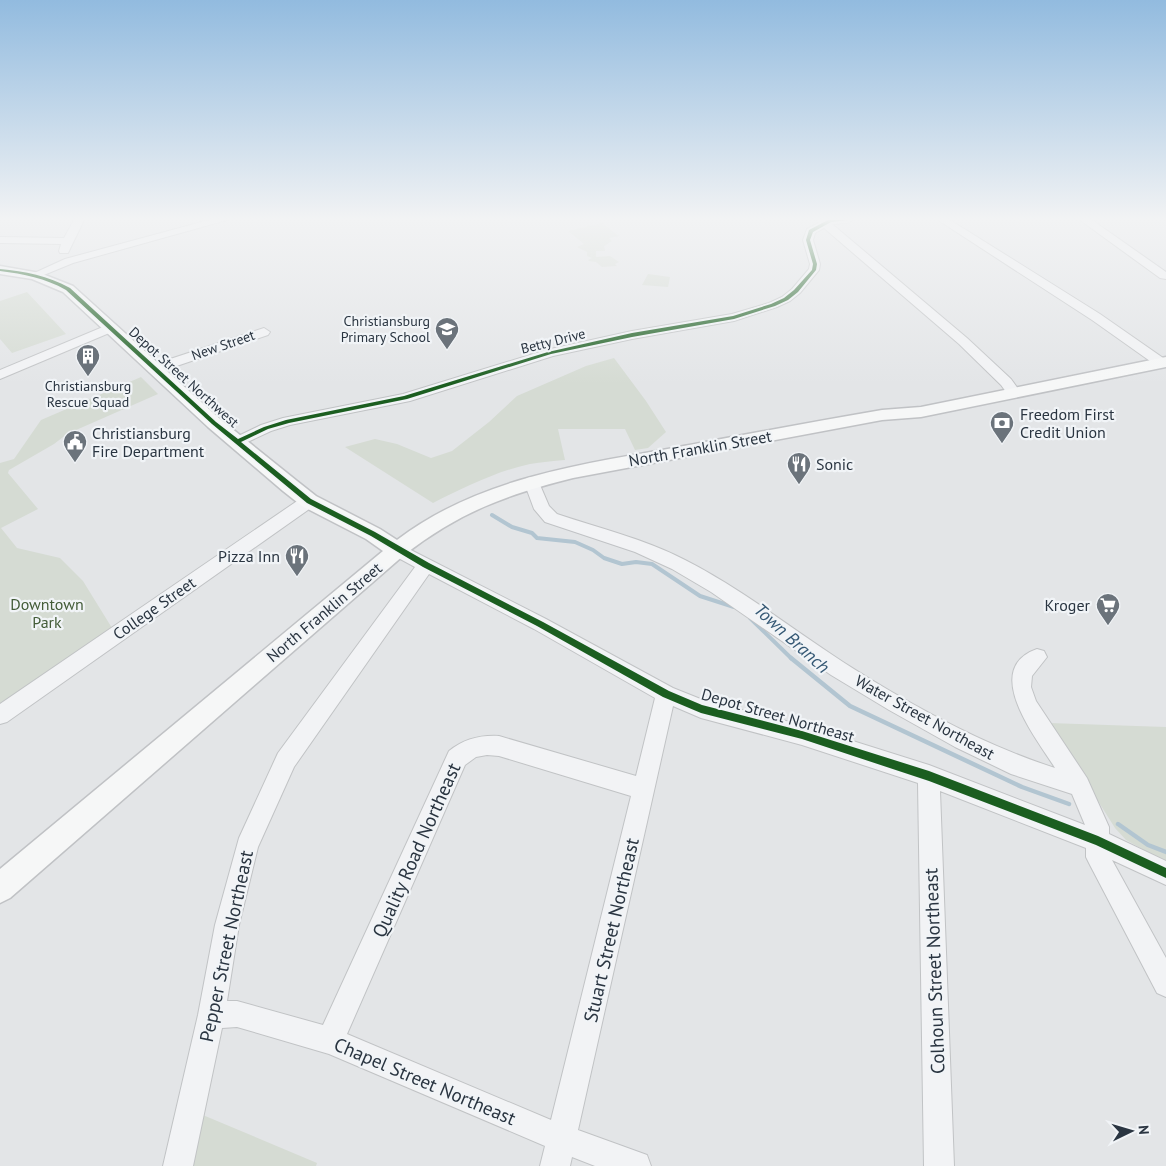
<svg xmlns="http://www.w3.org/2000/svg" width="1166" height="1166" font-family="'PT Sans',sans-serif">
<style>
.green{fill:#d5dbd3}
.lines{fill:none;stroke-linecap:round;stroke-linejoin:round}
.stream-far1{stroke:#b2c5d1;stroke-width:4}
.stream{stroke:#b2c5d1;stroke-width:4.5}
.minor-casing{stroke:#c1c3c5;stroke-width:2}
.major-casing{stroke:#c0c2c5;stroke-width:3}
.minor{fill:#f2f3f5;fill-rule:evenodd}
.major{fill:#f6f7f7;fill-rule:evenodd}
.cycleway-casing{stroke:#f1f4f7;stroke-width:3}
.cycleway{fill:#1b5e20;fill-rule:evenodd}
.labels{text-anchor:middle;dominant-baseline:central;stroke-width:4.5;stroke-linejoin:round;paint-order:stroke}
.far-poi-label{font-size:14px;fill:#2a3541;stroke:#f1f4f7;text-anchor:end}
.far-street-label{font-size:14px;fill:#2a3541;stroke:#f1f4f7}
.poi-label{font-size:16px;fill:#2a3541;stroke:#f1f4f7;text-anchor:start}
.street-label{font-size:16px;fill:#2a3541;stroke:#f1f4f7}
.park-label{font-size:16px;fill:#435c38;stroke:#f1f4f7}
.water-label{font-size:18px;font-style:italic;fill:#355874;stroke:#f1f4f7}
.near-street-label{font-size:19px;fill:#2a3541;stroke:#f1f4f7}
</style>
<rect width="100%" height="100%" fill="#e3e5e7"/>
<path class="green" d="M602,223l17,13 -10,2 3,3 -8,5 1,5h-9v6l14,-1 9,6 -4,2 2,2 -15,1 -6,-5 -7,-1 -1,-1 4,-2 -5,-2v-4l-10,-5 7,-3 -16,-13z
M648,274l22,3 -2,10 -26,-2z
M27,292l39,42 -54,19 -12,-14v-38z
M614,358l32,43 20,31 -18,16 -13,2 -10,-21h-67l7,31c-12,1 -24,2 -35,4 -33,7 -67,24 -97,39l-88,-56 30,-8 22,5 34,14 21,-7 37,-29 28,-26 69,-30z
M141,377l17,17 -91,40 -13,10 -45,26 -1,3 30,36 -37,19 16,20 43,10 23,23 29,47 -112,76v-241l14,-4 27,-39z
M1049,723l117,4v135l-40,-22 -11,-12z
M198,1113l119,50 -1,3h-128z"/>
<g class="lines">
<path class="stream-far1" d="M492,515l20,12 20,6 5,5 38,4 18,8 11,8 18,6 14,-2 16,2 48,32 34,11
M750,618l42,41"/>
<path class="stream" d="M791,658l59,48 172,81 47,17
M1118,824l30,21 18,7"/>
<g class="minor-casing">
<path id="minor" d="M74,220h10l-16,33h-8l-1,-2 2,-7 -61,-1v-6l64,1z
M209,220h18l-154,43 -34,14h-8l-1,-2 35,-16z
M816,220h36l-5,3 -15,1 135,114 44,41 10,14 -2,3h-10l-8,-11 -42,-41 -135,-116 -9,5 -2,7 7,24 -1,6 -19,23 -10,8 -13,6 -43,14 -102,18 -79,17 -143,45 -120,24 -19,6 -34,16 -5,-2 -2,-3 2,-3 29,-14 22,-7 120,-24 143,-44 86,-19 100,-17 37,-11 13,-6 10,-8 17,-20 1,-5 -7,-24 4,-11 12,-6z
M938,220h12l150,94 66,46v6h-9l-65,-46z
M1080,220h12l74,52v7l-6,-1z
M110,324l4,1 2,3 -2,3 -114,48v-9z
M264,328l6,4 -2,3 -109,37h-10l-1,-3 1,-3z
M532,477l5,1 12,28 8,8c42,14 88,25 128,46 55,28 106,68 158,102 64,41 140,83 212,106 -18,-29 -75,-99 -18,-119l7,2 3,6 -15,19 -1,11 5,14 51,77 22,49v7l57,27v24l-54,-25 54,98v39l-9,-4 -67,-128 -4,-8v-9l-146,-57 14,375h-30l-6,-383 -116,-38 -101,-27 -28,-12 -95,424 69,25 4,11h-56l-23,-9 -2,9h-30l5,-20 -216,-92 -92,-27 -15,1 -29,138h-30l35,-151 17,-90 24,-87 39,-85 137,-186 -24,-13 -2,-4 2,-4 6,-2 6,2 143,73 127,69 30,12 99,25 127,40 156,60 -13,-31 -61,-20 -56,-27 -66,-37 -58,-35 -120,-83 -39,-23 -37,-17 -90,-30 -11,-13 -10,-27 3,-4zM429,574l105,55 121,69 -19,78 -137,-40c-19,-1 -35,3 -50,15l-126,274 -86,-24h-10l12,-76 19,-78 36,-80zM487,755l12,1 132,40 -80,324 -204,-86 118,-269 11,-8z
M309,495l6,2 2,4 -2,4 -308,217 -7,2v-20l303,-207z"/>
</g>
<g class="major-casing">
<path id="major" d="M0,266l40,7 33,13 147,133 77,62 19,15 64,33 17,11c80,-61 180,-75 276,-92 70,-13 139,-26 209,-38l39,-3 245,-50v10l-245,50 -39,3 -309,58c-68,17 -113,34 -169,77l-394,343 -10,5v-34l383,-318 -17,-12 -64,-33 -19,-15 -75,-64 -145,-135 -31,-13 -32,-5z"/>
</g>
<use href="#minor" class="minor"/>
<use href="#major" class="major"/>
<g class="cycleway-casing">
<path id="cycleway" d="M828,220h21l-18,2 -18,10 -3,8 7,24 -1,6 -18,22 -10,8 -13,6 -41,13 -102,18 -81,17 -144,45 -118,24 -21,6 -27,13 70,57 64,33 54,31 114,59 126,69 33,14 100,26 127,40 169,65 68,32v10l-70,-33 -167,-64 -127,-42 -101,-26 -38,-16 -126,-71 -114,-59 -52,-31 -64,-33 -95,-79 -146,-134c-21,-12 -42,-16 -66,-19v-2c25,2 48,7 70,19l146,134 22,17 26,-12 22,-7 118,-24 144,-44 84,-19 101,-17 38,-12 13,-6 10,-8 18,-20 1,-6 -7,-24 3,-10z"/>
</g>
<use href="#cycleway" class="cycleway"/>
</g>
<linearGradient id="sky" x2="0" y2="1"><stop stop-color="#92bbdf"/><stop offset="0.57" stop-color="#f2f3f4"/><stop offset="1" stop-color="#f2f3f4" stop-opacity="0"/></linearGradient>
<rect width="1166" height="384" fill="url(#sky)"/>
<defs>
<g id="school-pin" transform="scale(1.25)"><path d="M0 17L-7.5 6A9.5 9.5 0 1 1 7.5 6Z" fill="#6b737b" stroke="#f1f4f7"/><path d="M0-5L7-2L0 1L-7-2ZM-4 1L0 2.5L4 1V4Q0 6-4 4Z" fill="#fff"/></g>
<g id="building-pin" transform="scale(1.25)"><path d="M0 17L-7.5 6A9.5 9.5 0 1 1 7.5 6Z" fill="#6b737b" stroke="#f1f4f7"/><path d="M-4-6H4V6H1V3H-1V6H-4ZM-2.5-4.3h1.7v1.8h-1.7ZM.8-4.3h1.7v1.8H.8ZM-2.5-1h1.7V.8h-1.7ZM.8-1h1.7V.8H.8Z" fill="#fff"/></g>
<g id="bank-pin" transform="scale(1.25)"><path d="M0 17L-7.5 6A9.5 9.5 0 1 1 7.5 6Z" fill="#6b737b" stroke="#f1f4f7"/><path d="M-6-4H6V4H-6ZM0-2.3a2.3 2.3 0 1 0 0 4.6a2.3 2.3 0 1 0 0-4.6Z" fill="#fff"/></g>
<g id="civic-pin" transform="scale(1.25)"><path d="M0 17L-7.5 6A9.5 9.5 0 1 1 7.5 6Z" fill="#6b737b" stroke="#f1f4f7"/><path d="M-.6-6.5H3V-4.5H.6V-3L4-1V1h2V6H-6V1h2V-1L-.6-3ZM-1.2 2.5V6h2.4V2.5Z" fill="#fff"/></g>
<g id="restaurant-pin" transform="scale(1.25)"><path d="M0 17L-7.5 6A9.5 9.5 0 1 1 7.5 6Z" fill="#6b737b" stroke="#f1f4f7"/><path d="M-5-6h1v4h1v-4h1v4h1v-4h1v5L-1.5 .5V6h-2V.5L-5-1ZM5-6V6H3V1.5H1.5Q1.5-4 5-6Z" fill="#fff"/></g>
<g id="supermarket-pin" transform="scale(1.25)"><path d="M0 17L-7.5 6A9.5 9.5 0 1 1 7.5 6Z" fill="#6b737b" stroke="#f1f4f7"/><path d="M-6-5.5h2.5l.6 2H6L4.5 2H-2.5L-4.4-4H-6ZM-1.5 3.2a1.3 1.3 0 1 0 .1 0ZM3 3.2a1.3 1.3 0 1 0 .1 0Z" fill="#fff"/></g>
</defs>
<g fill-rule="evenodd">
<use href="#school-pin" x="447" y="329"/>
<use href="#building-pin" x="88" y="356"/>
<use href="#bank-pin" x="1002" y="423"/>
<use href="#civic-pin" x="75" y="442"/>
<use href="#restaurant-pin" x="799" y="464"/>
<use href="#restaurant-pin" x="297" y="556"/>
<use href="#supermarket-pin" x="1108" y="605"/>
</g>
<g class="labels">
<g class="far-poi-label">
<text x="430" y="321">Christiansburg<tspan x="430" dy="16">Primary School</tspan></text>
<text x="88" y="386" text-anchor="middle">Christiansburg<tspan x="88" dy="16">Rescue Squad</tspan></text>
</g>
<g class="far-street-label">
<text transform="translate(553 341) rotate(-14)">Betty Drive</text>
<text transform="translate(223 345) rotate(-19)">New Street</text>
<text transform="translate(184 377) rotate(42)">Depot Street Northwest</text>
</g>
<g class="poi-label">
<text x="1020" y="414">Freedom First<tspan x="1020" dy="18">Credit Union</tspan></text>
<text x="92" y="433">Christiansburg<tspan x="92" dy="18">Fire Department</tspan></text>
<text x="816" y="464">Sonic</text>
<text x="280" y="556" text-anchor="end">Pizza Inn</text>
<text x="1090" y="605" text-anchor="end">Kroger</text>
</g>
<g class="street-label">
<text transform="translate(700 448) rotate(-10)">North Franklin Street</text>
<text transform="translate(154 608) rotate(-35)">College Street</text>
<text transform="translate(324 612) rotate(-40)">North Franklin Street</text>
<text transform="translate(778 715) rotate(16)">Depot Street Northeast</text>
<text transform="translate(925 717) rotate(29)">Water Street Northeast</text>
</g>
<g class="park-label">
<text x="47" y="604">Downtown<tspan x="47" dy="18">Park</tspan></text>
</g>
<g class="water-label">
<text transform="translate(792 638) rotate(42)">Town Branch</text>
</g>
<g class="near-street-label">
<text transform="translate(416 850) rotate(-66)">Quality Road Northeast</text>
<text transform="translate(611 930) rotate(-77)">Stuart Street Northeast</text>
<text transform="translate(226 946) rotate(-78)">Pepper Street Northeast</text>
<text transform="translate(934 971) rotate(-92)">Colhoun Street Northeast</text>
<text transform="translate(425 1081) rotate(23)">Chapel Street Northeast</text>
</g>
</g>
<g transform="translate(1131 1131) rotate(85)" stroke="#f1f4f7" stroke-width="4" paint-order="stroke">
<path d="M0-4L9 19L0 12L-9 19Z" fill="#2a3541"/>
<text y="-8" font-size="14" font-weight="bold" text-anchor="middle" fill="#2a3541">N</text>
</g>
</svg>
